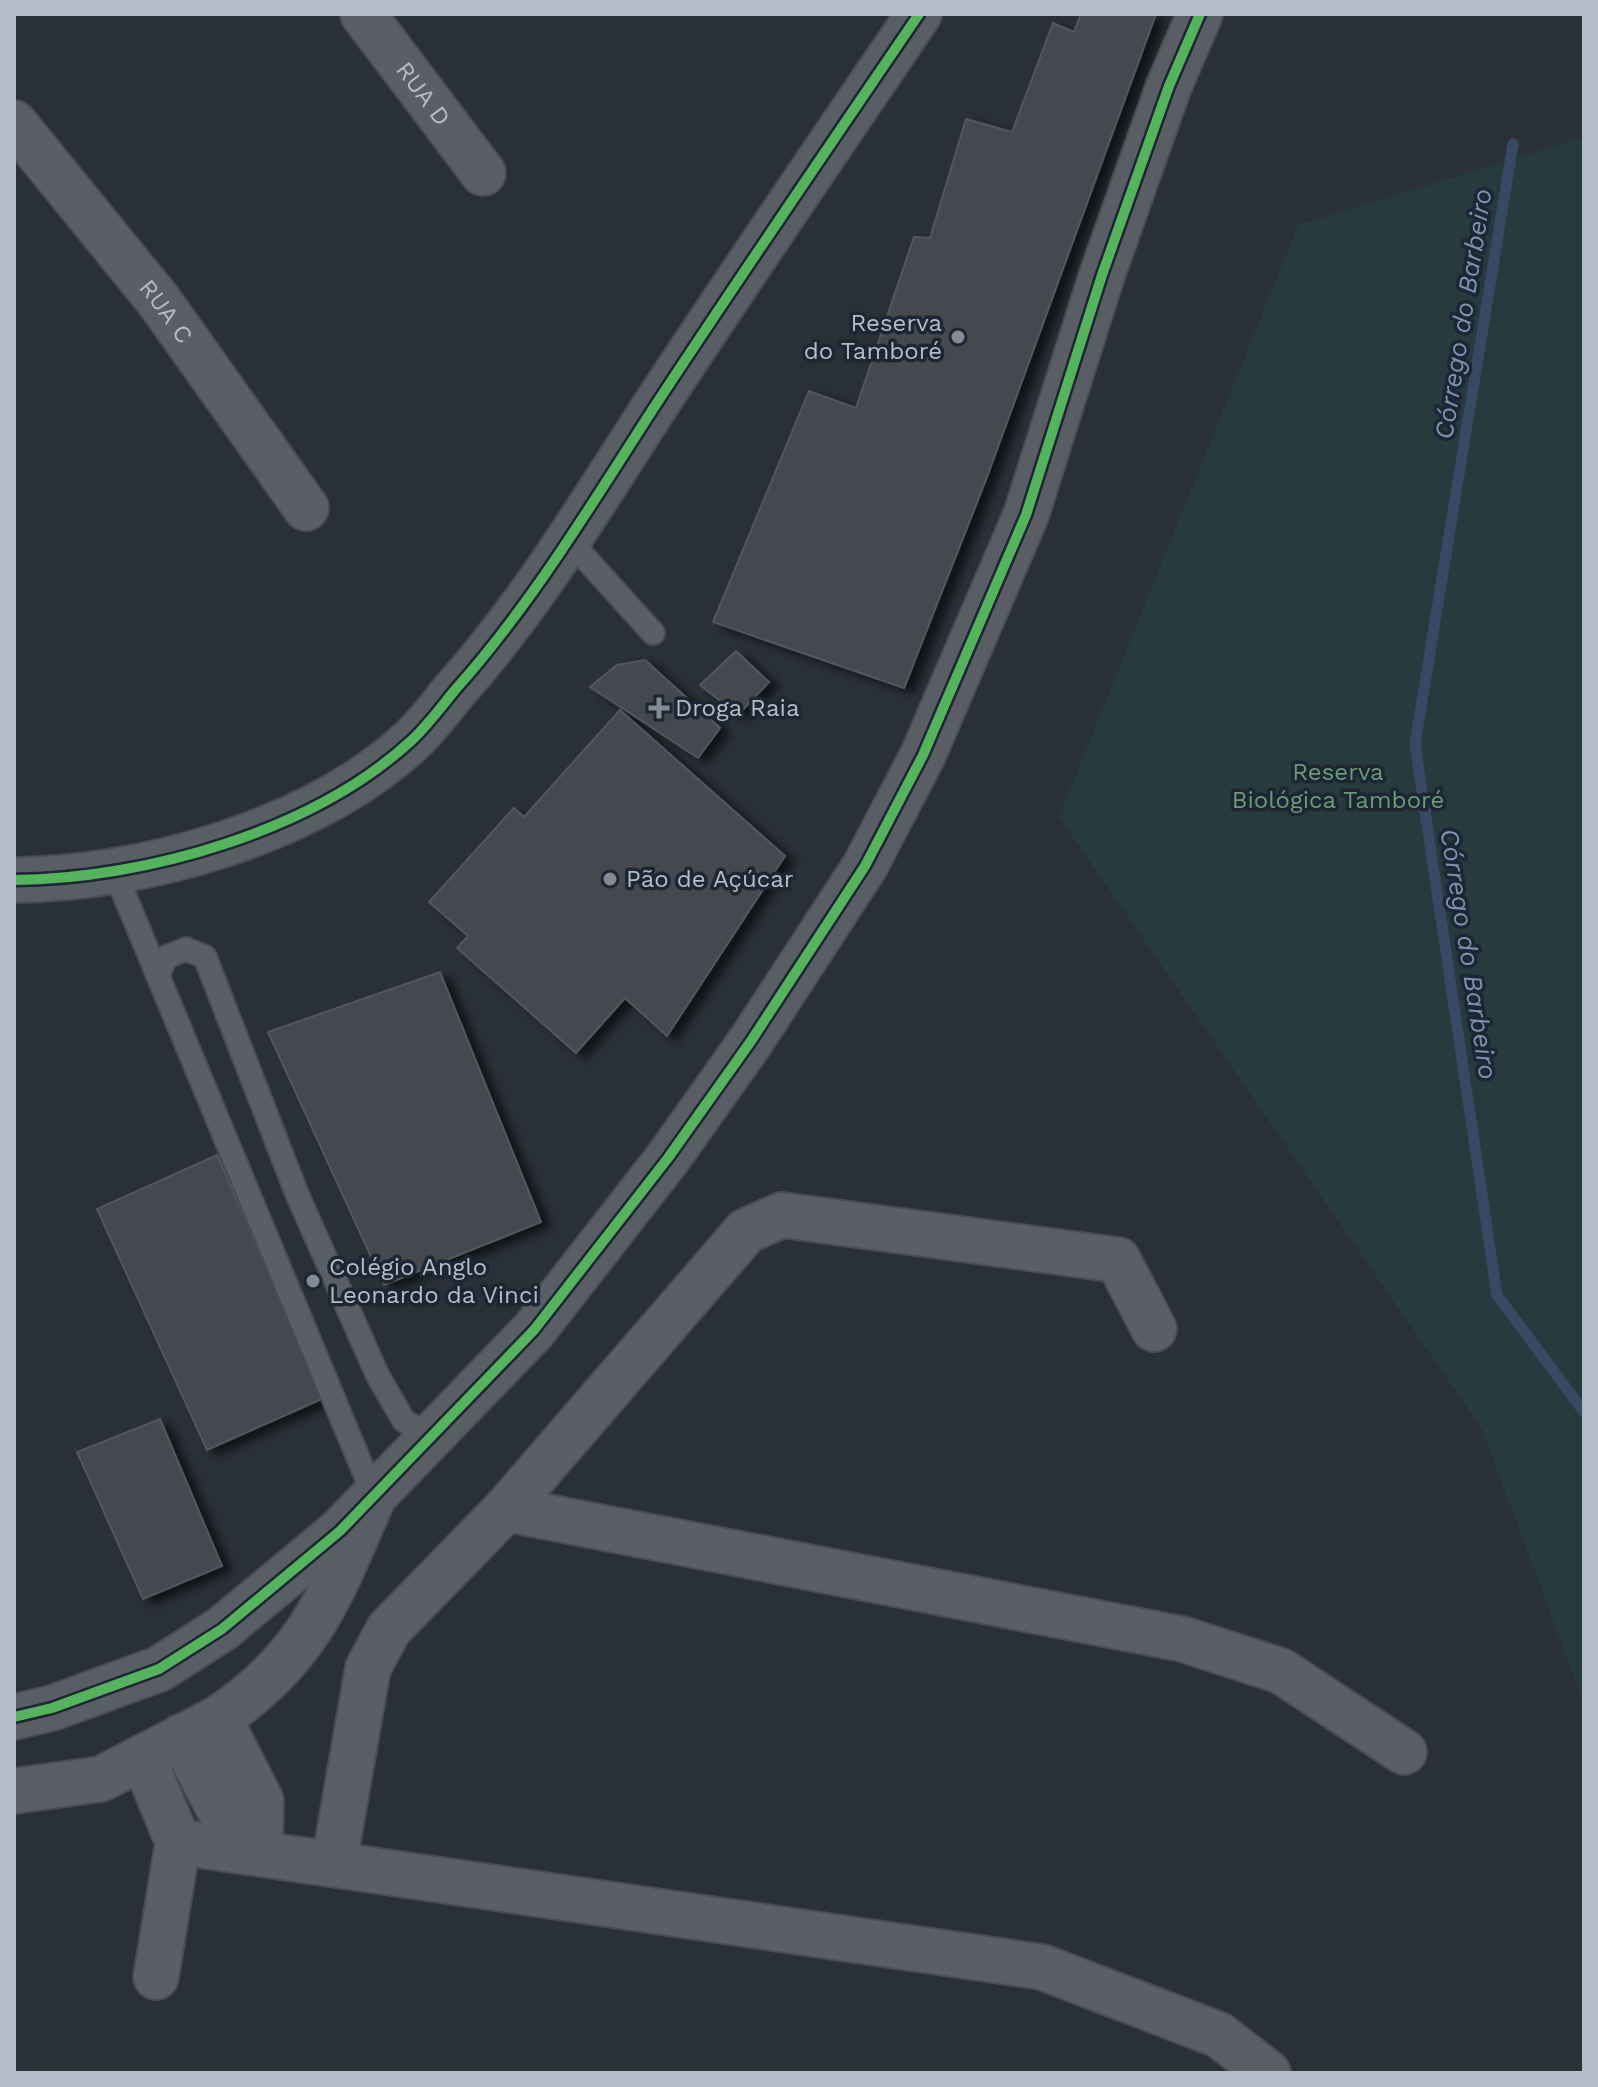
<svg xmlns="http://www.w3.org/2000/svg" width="1598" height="2087" font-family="'Work Sans',sans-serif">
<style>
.green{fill:#273a3e}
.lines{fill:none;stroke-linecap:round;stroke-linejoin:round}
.stream{stroke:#384963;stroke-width:11}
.building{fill:#444950;stroke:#52575f;stroke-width:2;filter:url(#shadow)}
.lane-casing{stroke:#484c53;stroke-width:26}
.street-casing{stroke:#484c53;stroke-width:48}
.secondary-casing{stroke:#484c53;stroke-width:48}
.lane{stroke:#5a5e66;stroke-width:22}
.street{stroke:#5a5e66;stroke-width:44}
.secondary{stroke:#595d64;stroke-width:44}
.cycleway-casing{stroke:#1d2633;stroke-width:15}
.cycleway{stroke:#56b35d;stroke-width:10}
.poi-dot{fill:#848b96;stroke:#1d2633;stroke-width:3}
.labels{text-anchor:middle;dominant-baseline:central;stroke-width:7;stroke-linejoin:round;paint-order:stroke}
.street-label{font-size:24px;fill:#b4bcc9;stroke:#1d2633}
.poi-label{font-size:24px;fill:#b4bcc9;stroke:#1d2633;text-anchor:start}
.park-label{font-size:24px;fill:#6b9a76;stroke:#1d2633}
.water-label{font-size:26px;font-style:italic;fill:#7c92b1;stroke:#1d2633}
</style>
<defs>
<filter id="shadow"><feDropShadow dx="9" dy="5" stdDeviation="4" flood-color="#0009"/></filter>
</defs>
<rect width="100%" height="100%" fill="#2a3038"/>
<path class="green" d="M1584,137v1567l-102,-275 -423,-612 239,-592z"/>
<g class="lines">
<path class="stream" d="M1513,144l-98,600 82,551 87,117"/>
</g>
<path class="building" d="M1081,14h75l-169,463 -83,211 -191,-66 96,-231 47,17 58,-171 16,1 36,-119 46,13 41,-109 21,9z
M736,651l33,31 -31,33 -38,-30z
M645,660l75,68 -22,30 -108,-71 27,-22z
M620,710l165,146 -118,180 -42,-38 -49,55 -119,-105 11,-12 -39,-34 85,-94 10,9z
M440,972l101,250 -157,63 -116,-253z
M217,1155l107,243 -117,52 -110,-241z
M160,1419l62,147 -79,33 -66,-147z"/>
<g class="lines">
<g class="lane-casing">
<path id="lane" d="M568,539l85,94
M114,870l260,626
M158,975l8,-18 20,-8 19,8 92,237 81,182 26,45 14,8 20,-1"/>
</g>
<g class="street-casing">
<g id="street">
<path id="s1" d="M363,14l120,159"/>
<path id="s2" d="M14,123l145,178 147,207"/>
<path d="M506,1509l676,130 99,32 123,81"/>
<path d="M181,1737l42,79 1,32"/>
<path d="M143,1757l35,85 -22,135"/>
<path d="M14,1791l87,-12 118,-61"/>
<path d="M178,1842l864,125 177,68 49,38"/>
<path d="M260,1853l1,-52 -42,-83c91,-61 112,-124 154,-220"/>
<path d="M334,1863l34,-195 21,-39 117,-120 240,-278 36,-16 336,45 36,69"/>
</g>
</g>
<g class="secondary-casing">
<path id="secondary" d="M14,880c131,-1 300,-49 398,-140 16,-15 29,-33 43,-50 76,-85 136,-185 198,-281 87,-133 177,-264 266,-395
M14,1717l38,-9 107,-39 63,-40 118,-98 194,-201 134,-172 83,-117 114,-175 58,-111 103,-240 76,-240 67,-189 31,-72"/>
</g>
<use href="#lane" class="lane"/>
<use href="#street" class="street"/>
<use href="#secondary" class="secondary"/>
<g class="cycleway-casing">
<path id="cycleway" d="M14,880c131,-1 300,-49 398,-140 16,-15 29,-33 43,-50 76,-85 136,-185 198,-281 87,-133 177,-264 266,-395
M14,1717l38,-9 107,-39 63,-40 118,-98 194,-201 134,-172 83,-117 114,-175 58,-111 103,-240 76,-240 67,-189 31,-72"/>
</g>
<use href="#cycleway" class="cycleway"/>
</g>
<g class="poi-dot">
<circle cx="958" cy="337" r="8"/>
<path d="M655 696h8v8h8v8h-8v8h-8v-8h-8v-8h8z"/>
<circle cx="610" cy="879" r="8"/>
<circle cx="313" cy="1281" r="8"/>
</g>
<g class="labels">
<g class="street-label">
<text stroke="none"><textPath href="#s1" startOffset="100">RUA D</textPath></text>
<text stroke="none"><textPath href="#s2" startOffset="242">RUA C</textPath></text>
</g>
<g class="poi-label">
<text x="942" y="323" text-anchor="end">Reserva<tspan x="942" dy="28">do Tamboré</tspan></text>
<text x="675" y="708">Droga Raia</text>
<text x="626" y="879">Pão de Açúcar</text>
<text x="329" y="1267">Colégio Anglo<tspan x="329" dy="28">Leonardo da Vinci</tspan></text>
</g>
<g class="park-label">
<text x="1338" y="772">Reserva<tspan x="1338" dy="28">Biológica Tamboré</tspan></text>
</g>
<g class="water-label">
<text transform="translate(1463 314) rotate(-81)">Córrego do Barbeiro</text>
<text transform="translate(1469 954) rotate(81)">Córrego do Barbeiro</text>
</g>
</g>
<rect width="1598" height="2087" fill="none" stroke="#b4bcc9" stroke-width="32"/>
</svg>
